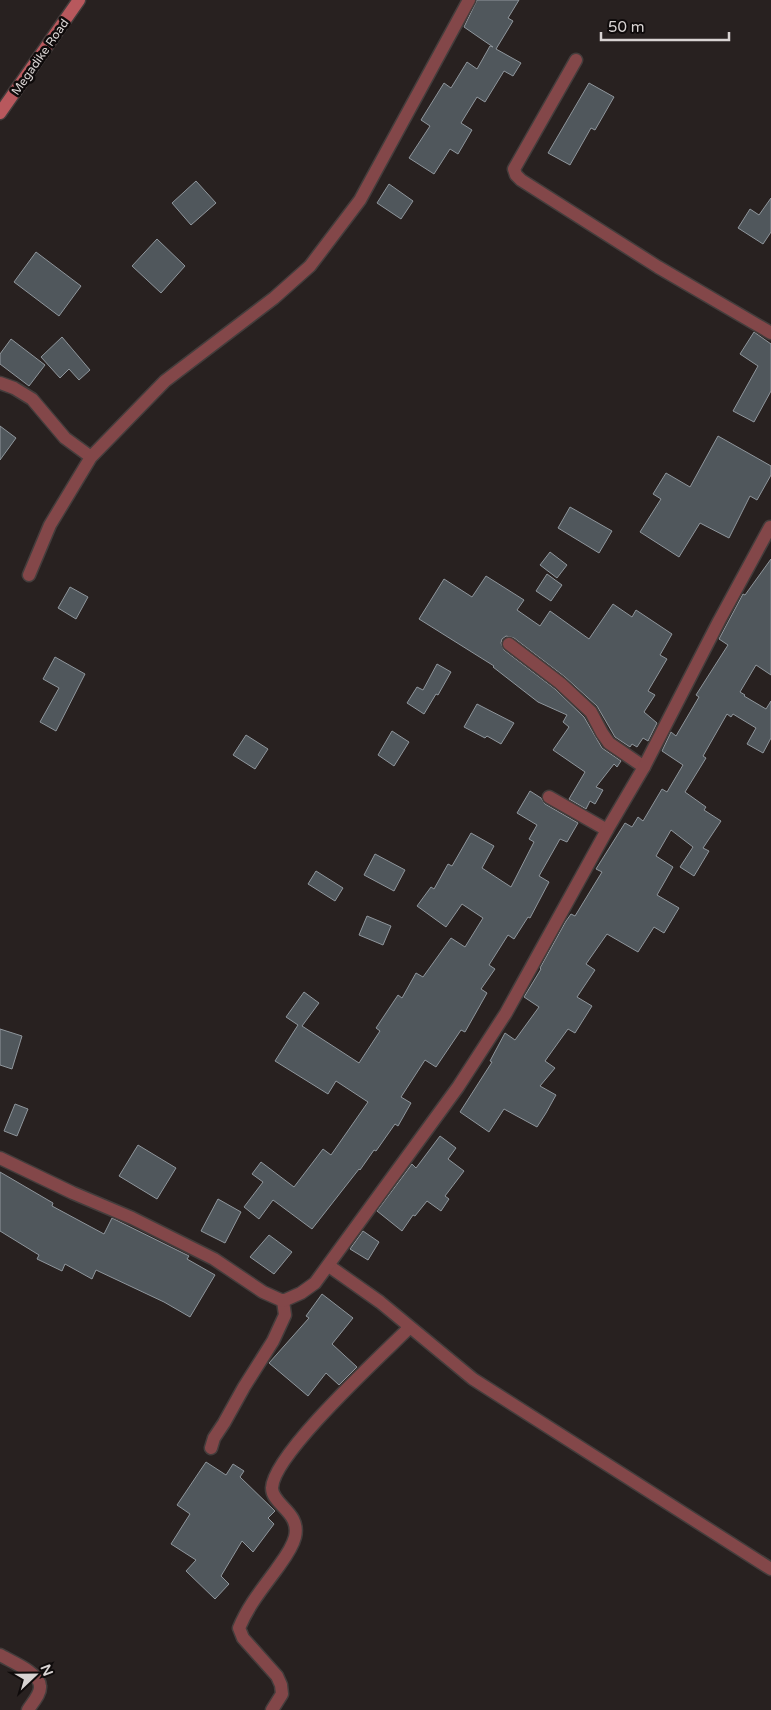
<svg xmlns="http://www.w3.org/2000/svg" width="771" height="1710" font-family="'Varela Round',sans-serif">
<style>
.building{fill:#50575c;stroke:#8f969c}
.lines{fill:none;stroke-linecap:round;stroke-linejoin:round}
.minor-casing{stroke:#443d3c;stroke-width:15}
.tertiary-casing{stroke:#443d3c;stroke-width:15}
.secondary-casing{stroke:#443d3c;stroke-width:15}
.minor{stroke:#834749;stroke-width:12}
.tertiary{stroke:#834749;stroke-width:12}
.secondary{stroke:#b8585d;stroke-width:12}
.labels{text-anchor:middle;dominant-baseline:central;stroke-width:5;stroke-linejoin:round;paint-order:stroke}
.street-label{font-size:12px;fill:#d8d3d2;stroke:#0f0b0b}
</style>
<rect width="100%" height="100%" fill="#282120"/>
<path class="building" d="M477,0h42l-11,18 5,3 -17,28 25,14 -8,13 -9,-5 -19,31 -8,-5 -16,26 11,7 -14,24 -8,-5 -16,25 -25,-16 21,-32 -9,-6 23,-37 7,5 16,-26 10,7 13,-23 3,1 -29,-20z
M589,83l25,14 -19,33 -4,-2 -21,37 -22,-12z
M196,181l20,22 -25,22 -19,-22z
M389,184l24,17 -12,18 -24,-16z
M771,198v34l-8,12 -25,-16 12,-19 9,6z
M157,239l28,27 -24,27 -29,-27z
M36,252l45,34 -22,30 -45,-34z
M754,332l17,12v47l-17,31 -21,-11 25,-45 -18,-12z
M62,337l28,33 -11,10 -10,-11 -9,9 -19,-21z
M11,339l34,26 -16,21 -29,-22v-10z
M0,426l16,12 -16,22z
M718,436l53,30v9l-14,25 -7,-4 -21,42 -29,-15 -21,34 -39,-25 21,-33 -8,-5 13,-21 24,14z
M570,507l42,24 -13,22 -41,-25z
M550,552l17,13 -10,13 -17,-13z
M771,559v116l-15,-10 -16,27 5,3 -1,1 22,13 5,-8v37l-8,15 -16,-9 9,-16 -23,-14 -2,3 -4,-3 -24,42 3,2 -21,34 21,15 -2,3 17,11 -18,27 6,3 -15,25 -14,-9 13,-20 -22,-17 -15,26 17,11 -16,28 22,13 -15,25 -10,-6 -16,25 -31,-18 -21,30 9,6 -18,27 15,9 -17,27 -7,-4 -23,32 10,7 -15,18 16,9 -10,18 -9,14 -33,-18 -15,23 -29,-20 32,-50 -2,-1 15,-28 10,7 24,-33 -15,-10 17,-28 -1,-1 26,-47 5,-7 4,2 27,-44 -6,-3 29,-46 7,4 6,-10 5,4 19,-32 5,3 16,-27 -21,-14 9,-19 5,4 23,-39 -3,-2 32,-50 -9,-6 24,-45 2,1z
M547,574l15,11 -11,16 -15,-10z
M486,576l38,24 -7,10 23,16 10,-15 39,28 24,-35 19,13 4,-7 36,24 -12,21 7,4 -19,32 7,4 -11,17 13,11 -9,18 -5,-3 -6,9 -5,-3 -2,3 -15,-10 -18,-31 -32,-29 -51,-39 -8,-2 -4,3 -1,4 3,7 51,39 29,28 18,31 19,13 -4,6 -3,-3 -18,23 7,3 -8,14 -5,-3 -4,8 -17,-10 16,-27 -32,-22 16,-23 -6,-5 4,-7 -29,-13 -45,-35 1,-1 -75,-47 25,-40 28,18z
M70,587l18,10 -12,22 -18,-11z
M55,657l30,17 -29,57 -16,-9 19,-34 -16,-9z
M437,664l14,8 -13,23 -2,-1 -12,20 -17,-11 10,-16 6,3z
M477,704l37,19 -13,21 -14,-8 -2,2 -21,-11z
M392,731l17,11 -15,24 -16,-11z
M246,735l22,14 -13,20 -22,-14z
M530,791l11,7 4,6 33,19 -11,19 -7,-3 -21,37 10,6 -19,36 -2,-1 -14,22 -6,-4 -19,30 6,4 -14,20 6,4 -22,39 -4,-2 -25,37 -11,-7 -24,37 10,6 -13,23 -3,-2 -19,27 -2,-1 -14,20 -1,-1 -47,60 -39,-29 -14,19 -15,-12 19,-25 -11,-8 9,-12 33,25 29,-38 8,6 37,-53 -32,-21 -8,13 -53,-33 23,-36 -12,-8 18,-25 15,11 -17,23 57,37 21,-32 -4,-3 22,-33 4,3 14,-25 7,4 28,-39 14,9 18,-29 -21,-14 -16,23 -29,-21 14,-19 3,2 14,-25 4,2 19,-33 23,13 -12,22 29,19 23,-45 -5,-3 8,-14 -20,-12z
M375,854l30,16 -11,21 -30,-16z
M316,871l27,17 -8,13 -27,-17z
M367,916l24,10 -8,19 -24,-10z
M0,1029l22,7 -10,33 -12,-4z
M15,1104l13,5 -11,27 -13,-5z
M440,1136l16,12 -8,11 16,12 -19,25 4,3 -8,12 -14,-10 -12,15 -2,-1 -11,16 -25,-20 35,-47 4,4z
M138,1145l38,23 -19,31 -38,-23z
M0,1172l53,31 -1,3 52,28 8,-16 77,38 -2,3 28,16 -25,42 -26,-15 -68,-32 -4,9 -27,-15 -3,7 -25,-12 2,-4 -39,-24z
M218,1199l23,13 -16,31 -24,-12z
M363,1231l16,11 -11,18 -18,-11z
M269,1235l23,17 -18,22 -24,-17z
M322,1294l31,24 -21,26 25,23 -18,18 -13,-12 -18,23 -39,-33 40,-45 -3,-2z
M206,1462l20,13 7,-11 11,7 -4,6 35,34 -7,7 6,6 -21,28 -11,-11 -21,35 8,8 -14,15 -29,-28 10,-11 -25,-16 19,-30 -13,-9z"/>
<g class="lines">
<g class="minor-casing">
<path id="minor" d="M576,60l-62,109 2,6 5,5 137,87 113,66
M0,383l14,5 18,11 33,39 26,19
M29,575l21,-50 41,-68 74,-76 109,-83 36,-32 50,-66 109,-200
M509,644l51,39 31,29 11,21 7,10 35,24
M549,797l58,33
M329,1266l51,36 93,77 298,190
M211,1448l3,-10 10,-15 20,-36 29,-46 12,-26 -2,-14
M0,1655c10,6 40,18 40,31 1,8 -8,17 -12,24
M272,1710l10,-16 -1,-9 -4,-9 -34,-38 -4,-10c9,-22 23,-39 37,-58 7,-10 16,-21 19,-33 6,-25 -23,-32 -23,-49 1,-34 111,-134 138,-161"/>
</g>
<g class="tertiary-casing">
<path id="tertiary" d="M0,1158l73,35 59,25 82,41 49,33 20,9 18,-8 14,-10 143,-196 48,-74 101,-183 37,-63 75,-146 51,-94"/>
</g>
<g class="secondary-casing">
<path id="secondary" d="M0,113l79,-113"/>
</g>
<use href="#minor" class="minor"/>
<use href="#tertiary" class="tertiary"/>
<use href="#secondary" class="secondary"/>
</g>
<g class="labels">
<g class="street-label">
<text transform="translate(40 57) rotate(-55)">Megadike Road</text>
</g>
</g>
<g transform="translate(35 1675) rotate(68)" stroke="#0f0b0b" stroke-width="4" paint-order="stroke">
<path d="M0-4L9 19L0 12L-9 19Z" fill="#d8d3d2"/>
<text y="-8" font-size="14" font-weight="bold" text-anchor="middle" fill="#d8d3d2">N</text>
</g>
<path d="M601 32v8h128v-8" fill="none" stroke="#d8d3d2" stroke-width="2.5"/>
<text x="608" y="32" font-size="15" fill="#d8d3d2" stroke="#0f0b0b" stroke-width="4" paint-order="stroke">50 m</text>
</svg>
